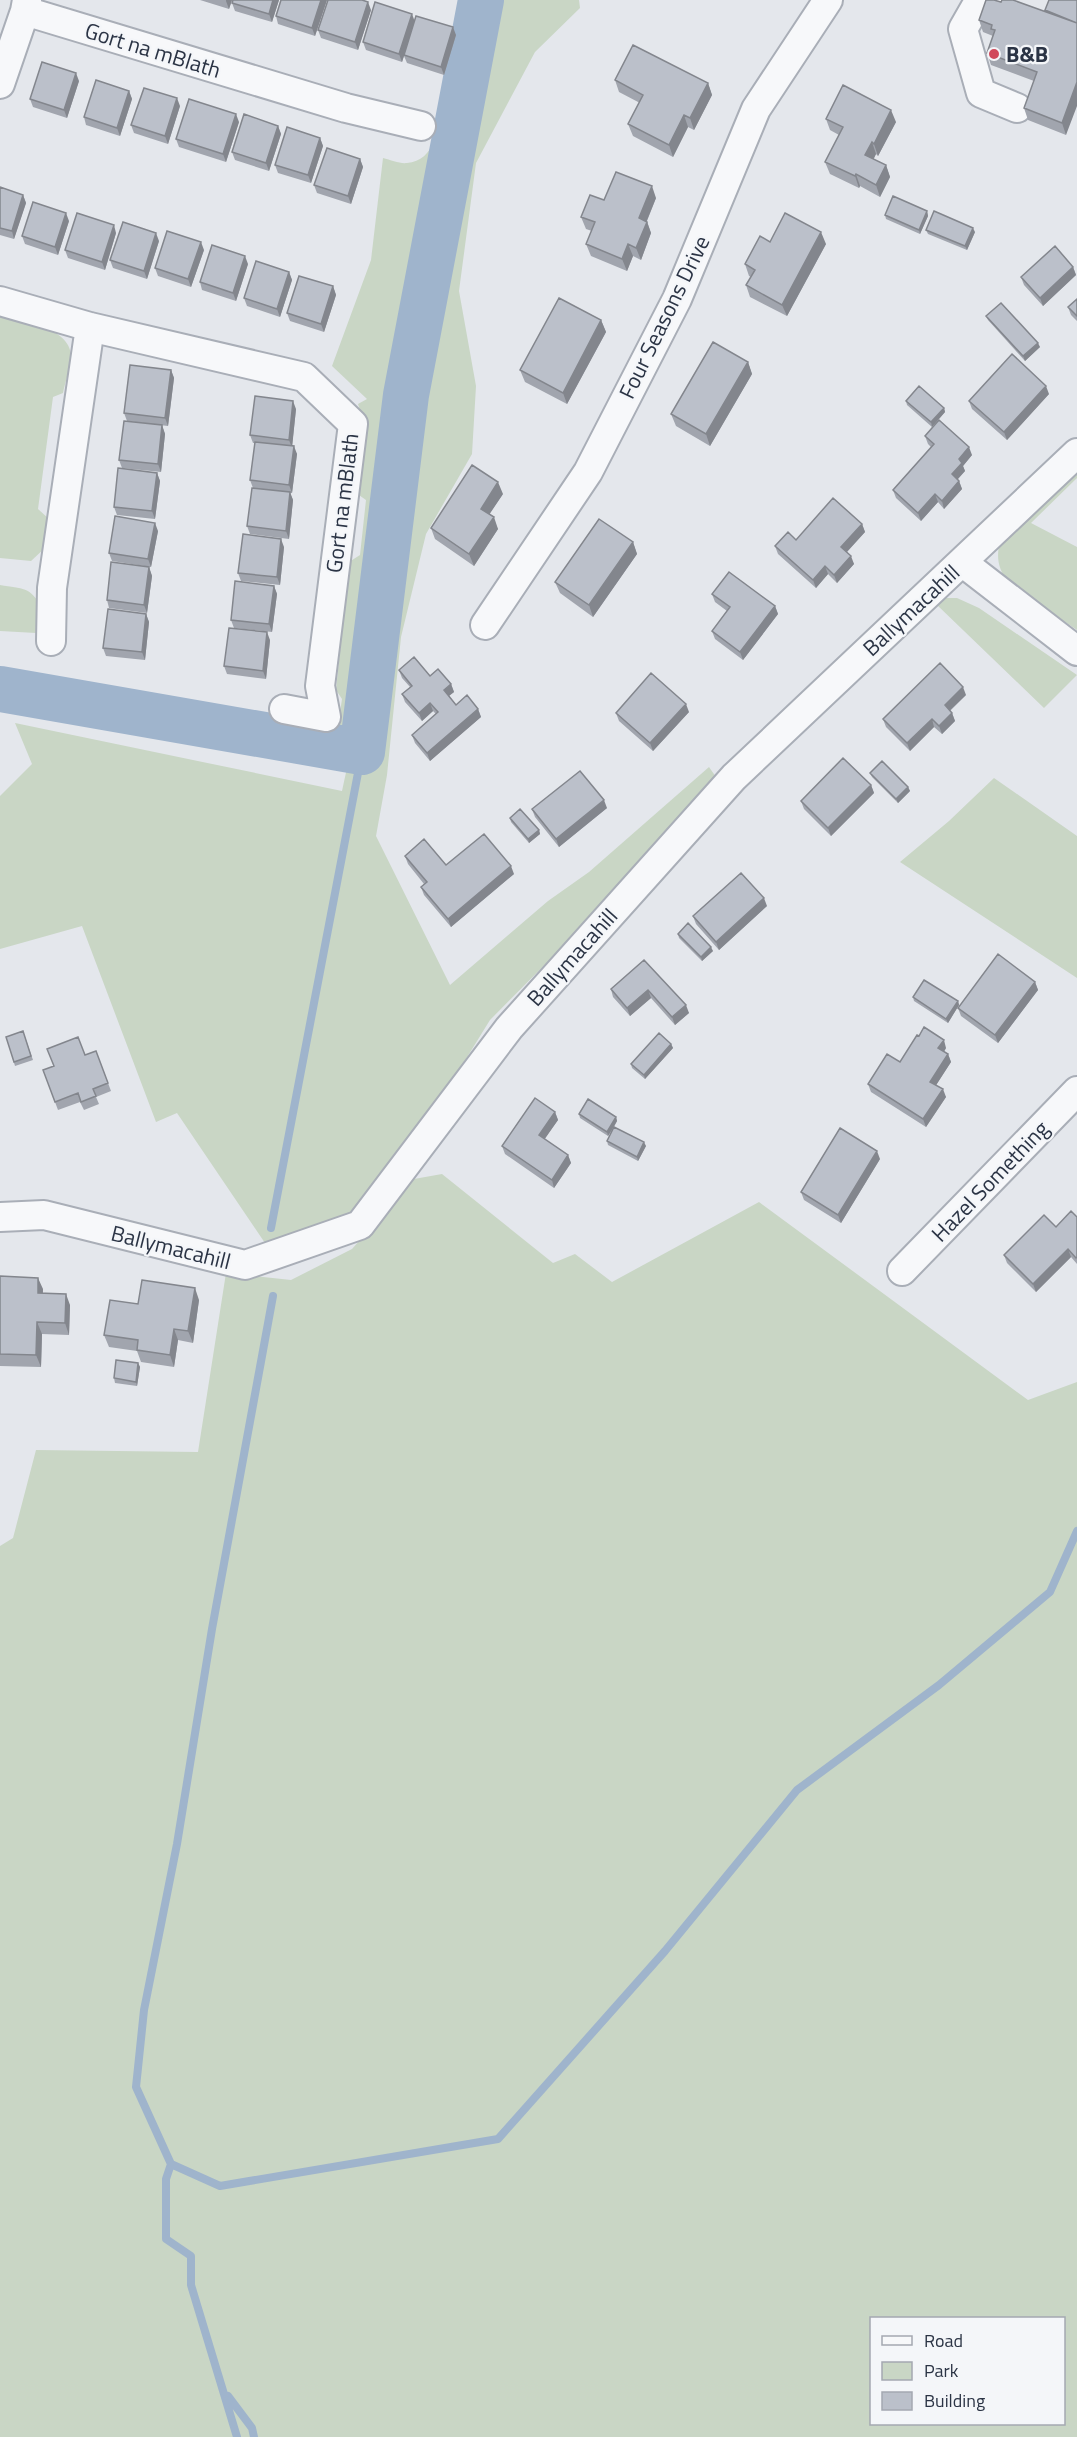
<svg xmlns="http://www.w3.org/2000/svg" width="1077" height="2437" font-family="'Titillium Web',sans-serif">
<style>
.green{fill:#c9d6c5;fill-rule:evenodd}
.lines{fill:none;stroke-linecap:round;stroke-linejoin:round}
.stream{stroke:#9fb4cc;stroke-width:8}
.river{stroke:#9fb4cc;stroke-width:46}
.minor-casing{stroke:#a9aeb7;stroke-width:32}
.minor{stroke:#f7f8fa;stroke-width:28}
.wall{fill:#a1a5ae}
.shaded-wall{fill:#83868d}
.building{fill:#bbc0ca;stroke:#83868d;stroke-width:1.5}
.poi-dot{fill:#d1495b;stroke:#f4f6f9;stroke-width:2}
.labels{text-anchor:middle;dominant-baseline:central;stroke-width:4.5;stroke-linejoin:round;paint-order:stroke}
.street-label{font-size:22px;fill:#2b3445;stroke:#f4f6f9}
.poi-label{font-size:22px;font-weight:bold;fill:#2b3445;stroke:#f4f6f9;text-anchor:start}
</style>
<rect width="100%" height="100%" fill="#e4e7ec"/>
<path class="green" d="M469,0h110l1,8 -45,44 -59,111 -17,128 17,95 -4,68 -46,80 -25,103 -14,138 -11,61 74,149 98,-84 41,-29 120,-105 7,10 -97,113 -129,130 -68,110 -78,90 -79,23 -88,-130 -21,9 -74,-196 -82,23v-153l32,-32 -17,-41 327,68 11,-51 76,-485 -83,483 -84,-16 3,-5 73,9 4,-27 -6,-9 13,-128 11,-7 6,-55 -10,-7 10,-64 -8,-25 9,-5 -35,-33 39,-106 12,-102c8,2 17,6 24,5 28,-2 33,-36 33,-57l13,-2z
M0,314c21,6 70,14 71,41 0,12 -6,27 -8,38l-10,4 -15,112 11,10 -3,28 -15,14 -31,-3z
M1077,467v11l-46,45 46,24v83l-69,-47c-10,-16 -12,-24 -8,-42z
M0,585c23,4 30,1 42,23l-6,25 -36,-2z
M942,598h15l22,10 98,67 -33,33 -108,-104z
M994,778l83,58v142l-177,-116 49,-41z
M442,1174l111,89 22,-9 37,28 147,-80 269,198 49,-18v1055h-1077v-891l13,-8 23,-88 162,2 28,-179 65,7 61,-31 62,-70zM872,2318h192v106h-192z"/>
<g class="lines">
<path class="stream" d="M271,1228l91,-476
M273,1296l-61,333 -35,215 -33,166 -8,77 35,77 49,22 278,-47 167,-188 132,-161 142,-105 111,-93 27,-61
M171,2164l-5,15v60l25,17v29l46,152
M228,2396l24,32 2,9"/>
<path class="river" d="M0,689l362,63 44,-357 75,-395"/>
<g class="minor-casing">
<path id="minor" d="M27,0l-2,11 321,97 75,18
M989,0l-14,8 -12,21 18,64 36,15
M0,84l25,-73
M0,301l90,26 214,50 49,47 -33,262 6,31 -42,-8
M962,562l115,89
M485,625l103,-153 89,-173 79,-190 72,-109
M51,641l1,-53 38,-261
M0,1217l44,-2 201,50 115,-40 149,-197 225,-251 343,-324
M902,1271l175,-180"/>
</g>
<use href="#minor" class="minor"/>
</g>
<path class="wall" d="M200,0h32l-3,9z
M233,0h46l-7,22 -37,-11 -3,-8z
M281,0h46l-12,36 -37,-12 -2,-8z
M1077,0l-11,135 -38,-15 -4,-12 10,-27 -43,-16 -4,-12 6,-17 -10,-4 -4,-12 22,-18 45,10 -1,-2z
M371,10l-13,40 -37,-12 -3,-8z
M415,21l41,14 -12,40 -37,-12 -3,-7 -2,6 -36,-12 -3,-8z
M615,80l93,3 4,12 -18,35 -6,-3 -15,30 -40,-21 -5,-12 12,-21 -21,-11z
M79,81l-12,37 -34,-11 -3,-8z
M129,91l3,8 -12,37 -34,-11 -2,-8z
M180,106l-12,38 -34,-11 -3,-8z
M826,119l70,3 -18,34 -2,-2 -3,5 13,6 4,12 -10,20 -20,-11 -1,2 -29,-14 -5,-12 14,-27 -9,-5z
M239,122l-13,40 -47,-15 -3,-8z
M278,126l3,8 -12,37 -34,-11 -3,-8z
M320,138l3,8 -12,37 -33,-10 -3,-8z
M360,159l3,8 -12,37 -34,-11 -3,-8z
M0,187l23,8 3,8 -12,36 -14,-4z
M656,198l-9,23 4,12 -10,27 -8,-4 -6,15 -36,-15 -5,-12 6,-13 -6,-2 -5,-12 23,-17z
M927,211l1,5 -8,18 -34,-15 -1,-4z
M69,221l-11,34 -33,-11 -3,-8z
M926,230l49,2 -8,18 -39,-16z
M116,233l-11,37 -37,-12 -3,-8z
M159,241l-12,38 -34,-11 -3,-8z
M770,242l56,2 -39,72 -37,-19 -4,-12 5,-8 -2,-1 -4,-12z
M204,250l-13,37 -33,-11 -3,-8z
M248,264l-12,37 -34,-11 -2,-8z
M1073,267l3,8 -33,31 -19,-21 -3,-8z
M289,272l3,8 -12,37 -33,-11 -3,-8z
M333,286l3,9 -12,37 -34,-11 -3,-8z
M1077,299v22l-6,-6 -3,-8z
M986,316l54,31 -15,14 -37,-41z
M601,320l5,12 -39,72 -42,-22 -5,-12z
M748,362l4,12 -42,72 -34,-20 -5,-12z
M171,370l3,8 -6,48 -41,-5 -3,-8z
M1049,394l-42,46 -35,-31 -3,-8z
M906,401l38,7 1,4 -13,15 -25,-22z
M296,409l-4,37 5,8 -5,39h-2l3,7 -4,39 -39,-5 -3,-8 6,-38 -3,-8 5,-37h-2l-3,-8z
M162,425l3,9 -4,38 -39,-4 -3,-8z
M925,436l47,19 -9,11 2,5 -7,8 1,2 3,8 -18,20 -6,-7 -17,19 -25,-23 -3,-8 38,-43 -3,-3z
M157,473l3,8 -5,38 -38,-4 -3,-8z
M503,494l-14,20 9,15 -24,37 -39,-27 -4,-11z
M862,524l3,8 -18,20 7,12 -17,19 -9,-9 -12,14 -38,-34 -3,-8 21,-6z
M158,531l-7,36 -39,-6 -3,-8z
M633,542l4,12 -44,63 -33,-24 -5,-11z
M284,547l-4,38 -39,-4 -3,-8z
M149,567l3,9 -5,37 -38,-5 -2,-8z
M274,586l3,8 -5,38 -38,-4 -3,-8z
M712,594l63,12 3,8 -35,46 -28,-21 -3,-8 15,-20 -12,-9z
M146,614l3,8 -4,38 -39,-4 -3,-8z
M270,640l-4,39 -39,-5 -3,-8z
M399,670l31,6 21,8 3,8 -5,4 7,9 22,4 3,8 -51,44 -15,-18 -3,-8 24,-21 -3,-3 -11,10 -17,-19 -3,-8 8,-7 -8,-9z
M966,695l-16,16 2,2 3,8 -13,13 -8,-7 -24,24 -24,-24 -3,-8z
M689,712l-36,39 -34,-30 -3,-8z
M870,773l38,14 2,4 -12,12 -26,-26z
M871,785l3,8 -43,43 -27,-27 -3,-8z
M607,808l-48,39 -24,-30 -3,-8z
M510,818l29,12 1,4 -11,9 -18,-21z
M405,856l41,9 68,9 -63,53 -27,-32 -3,-8 3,-3 -16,-20z
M767,906l-48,44 -23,-26 -3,-8z
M678,934l35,17 -11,10 -23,-23z
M644,960l45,53 -14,12 -24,-27 -21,18 -17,-19 -2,-8z
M1035,982l3,8 -40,53 -37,-27 -3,-8z
M913,997l45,4 1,4 -11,18 -34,-22z
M23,1031l10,29 -18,6 -9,-29z
M671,1044l2,4 -28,31 -13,-11 -1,-4z
M946,1048l-2,4 4,2 3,8 -15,23 10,12 -20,30 -55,-35 -3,-8 32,-22z
M96,1051l15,40 -15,6 3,7 -15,6 -4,-8 -22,8 -15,-40z
M555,1112l3,8 -14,19 24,16 3,8 -17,25 -49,-34 -3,-8z
M579,1114l37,3 1,4 -3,6 32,19 -8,15 -30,-16 -1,-4 7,-13 -6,8 -28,-18z
M880,1159l-39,64 -37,-23 -3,-8z
M1077,1217v47l-6,-7 -35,35 -29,-29 -3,-8 52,-28z
M0,1276l43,13v4l27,12 -1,30 -27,-1 -1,33 -41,-1z
M199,1300l-6,43 -15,-3 -4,27 -33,-5 -4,-11 -28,-4 -5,-12 34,-31z
M138,1363l2,4 -3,19 -22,-3 -1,-5z"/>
<path class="shaded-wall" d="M226,0h6l-3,9 -3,-8z
M273,0h6l-7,22 -3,-8z
M321,0h6l-12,36 -3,-8z
M368,2l3,8 -13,40 -3,-8z
M412,14l3,8 -13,40 -3,-8z
M453,27l3,8 -12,40 -3,-8z
M76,73l3,8 -12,37 -3,-8z
M1077,82v24l-11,29 -4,-12z
M708,83l4,12 -18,35 -4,-12z
M129,91l3,8 -12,37 -3,-8z
M177,98l3,8 -12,38 -3,-8z
M891,110l5,12 -18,34 -4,-12z
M236,114l3,8 -13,40 -3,-8z
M684,115l4,12 -15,30 -4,-12z
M278,126l3,8 -12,37 -3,-8z
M320,138l3,8 -12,37 -3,-8z
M872,142l4,12 -6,13 -5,-12z
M360,159l3,8 -12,37 -3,-8z
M886,165l4,12 -10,20 -4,-12z
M856,174l4,12 -1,2 -4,-12z
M652,186l4,12 -13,32 -4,-12z
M23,195l3,8 -12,36 -2,-8z
M927,211l1,5 -8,18 -1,-4z
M66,213l3,8 -11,34 -3,-8z
M647,222l4,11 -10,27 -5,-12z
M114,225l2,8 -11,37 -3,-8z
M973,228l2,4 -8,18 -2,-4z
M821,232l5,12 -39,72 -5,-11z
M156,233l3,8 -12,38 -3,-8z
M201,242l3,8 -13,37 -3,-8z
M628,244l5,12 -6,15 -5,-12z
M245,256l3,8 -12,37 -3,-8z
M1073,267l3,8 -33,31 -3,-8z
M289,272l3,8 -12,37 -3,-8z
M333,286l3,9 -12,37 -3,-8z
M601,320l5,12 -39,72 -4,-11z
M1038,343l2,4 -15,14 -2,-5z
M748,362l4,12 -42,72 -4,-12z
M171,370l3,8 -6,48 -3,-8z
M1046,386l3,8 -42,46 -3,-8z
M293,401l3,8 -4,39 -3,-8z
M944,408l1,4 -13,15 -1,-5z
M162,425l3,9 -4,38 -3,-8z
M294,446l3,8 -5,39 -3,-8z
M969,447l3,8 -9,11 2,5 -10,11 -3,-8 7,-15z
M157,473l3,8 -5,38 -3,-8z
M959,481l3,8 -18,20 -2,-8z
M498,482l5,12 -18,27 -4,-12z
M290,492l3,8 -4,39 -3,-8z
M935,494l3,8 -17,19 -3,-8z
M494,517l4,12 -24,37 -5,-12z
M155,523l3,8 -7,36 -3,-8z
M862,524l3,8 -21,23 -3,-8z
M281,539l3,8 -4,38 -3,-8z
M633,542l4,12 -44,63 -4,-12z
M851,556l3,8 -17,19 -3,-8z
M825,566l3,8 -12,14 -3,-8z
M149,567l3,9 -5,37 -3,-8z
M274,586l3,8 -5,38 -3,-8z
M775,606l3,8 -35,46 -3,-8z
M146,614l3,8 -4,38 -3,-8z
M267,632l3,8 -4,39 -3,-8z
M451,684l3,8 -8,6 -2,-8z
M963,687l3,8 -19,18 -2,-8z
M430,703l3,8 -11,10 -3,-8z
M686,704l3,8 -36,39 -3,-8z
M478,709l3,8 -51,44 -3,-8z
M952,713l3,8 -13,13 -3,-8z
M932,719l2,8 -24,24 -3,-8z
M871,785l3,8 -43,43 -3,-8z
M908,787l2,4 -12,12 -2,-4z
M604,800l3,8 -48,39 -3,-8z
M539,830l1,4 -11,9 -1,-4z
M511,866l3,8 -63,53 -3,-8z
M764,898l3,8 -48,44 -3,-8z
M711,947l2,4 -11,10 -1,-4z
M1035,982l3,8 -40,53 -3,-8z
M648,990l3,8 -21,18 -3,-8z
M958,1001l1,4 -11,18 -2,-4z
M686,1005l3,8 -14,12 -3,-8z
M944,1040l2,8 -5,8 -3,-8z
M671,1044l2,4 -28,31 -1,-4z
M948,1054l3,8 -18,28 -3,-8z
M943,1089l3,8 -20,30 -3,-8z
M555,1112l3,8 -16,23 -3,-8z
M616,1117l1,4 -9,15 -1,-4z
M644,1142l2,4 -8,15 -1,-4z
M877,1151l3,8 -39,64 -3,-8z
M568,1155l3,8 -17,25 -2,-8z
M1068,1249l3,8 -35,35 -3,-8z
M38,1278l5,11 -1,16 -4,-12z
M195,1288l4,12 -6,43 -5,-12z
M66,1294l4,11 -1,30 -4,-12z
M37,1322l5,12 -1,33 -5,-12z
M174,1329l4,11 -4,27 -4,-12z
M138,1363l2,4 -3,19 -1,-4z"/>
<path class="building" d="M233,0h40l-4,14 -37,-11z
M281,0h40l-9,28 -36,-12z
M328,0h34l6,2 -13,40 -37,-12z
M986,0h8l7,2 1,-2h11l64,23v59l-15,41 -38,-15 13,-36 -50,-19 8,-23 -4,-1 1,-4 -13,-5z
M1049,0h28v23l-32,-13z
M375,2l37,12 -13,40 -36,-12z
M416,16l37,11 -12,40 -37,-12z
M633,45l75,38 -18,35 -6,-3 -15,30 -41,-21 15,-29 -28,-15z
M42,62l34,11 -12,37 -34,-11z
M96,80l33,11 -12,37 -33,-11z
M843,85l48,25 -17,34 -2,-2 -7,13 21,10 -10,20 -20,-11 -1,2 -30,-14 18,-35 -17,-8z
M144,88l33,10 -12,38 -34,-11z
M189,99l47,15 -13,40 -47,-15z
M244,114l34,12 -12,37 -34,-11z
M287,127l33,11 -12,37 -33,-10z
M327,148l33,11 -12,37 -34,-11z
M616,172l36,14 -13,32 8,4 -11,26 -8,-4 -6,15 -36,-15 9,-22 -14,-5 9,-22 14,5z
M0,187l23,8 -11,36 -12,-3z
M893,196l34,15 -8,19 -34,-15z
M33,202l33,11 -11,34 -33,-11z
M934,211l39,17 -8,18 -39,-16z
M77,213l37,12 -12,37 -37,-12z
M785,213l36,19 -39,73 -36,-20 9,-15 -10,-6 15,-28 10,6z
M123,222l33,11 -12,38 -34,-11z
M167,231l34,11 -13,37 -33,-11z
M212,245l33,11 -12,37 -33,-11z
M1055,246l18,21 -33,31 -19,-21z
M256,261l33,11 -12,37 -33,-11z
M299,276l34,10 -12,38 -34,-11z
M559,298l42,22 -38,73 -43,-23z
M1077,299v17l-9,-9z
M1001,303l37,40 -15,13 -37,-40z
M713,342l35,20 -42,72 -35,-20z
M1012,354l34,32 -42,46 -35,-31z
M130,365l41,5 -6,48 -41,-5z
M919,386l25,22 -13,14 -25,-21z
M255,396l38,5 -4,39 -39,-5z
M939,420l30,27 -10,12 3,4 -10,11 7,7 -17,20 -7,-7 -17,19 -25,-23 41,-46 -9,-8z
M124,421l38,4 -4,39 -39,-4z
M255,442l39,4 -5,39 -39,-5z
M472,465l26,17 -17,27 13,8 -25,37 -38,-26z
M118,468l39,5 -5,38 -38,-4z
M252,488l38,4 -4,39 -39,-5z
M833,498l29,26 -21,23 10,9 -17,19 -9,-9 -12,14 -38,-34 13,-14 8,8z
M115,516l40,7 -7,36 -39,-6z
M599,519l34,23 -44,63 -34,-23z
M243,534l38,5 -4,38 -39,-4z
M111,562l38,5 -5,38 -37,-5z
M729,572l46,34 -35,46 -28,-21 18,-24 -18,-13z
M235,581l39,5 -5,38 -38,-4z
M108,609l38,5 -4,38 -39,-4z
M229,628l38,4 -4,39 -39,-5z
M414,657l16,19 8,-7 13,15 -7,6 12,15 11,-10 11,14 -51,44 -15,-18 26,-23 -8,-9 -11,10 -17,-19 10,-8 -13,-16z
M940,663l23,24 -18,18 7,8 -13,13 -7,-7 -25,24 -24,-24z
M651,673l35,31 -36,39 -34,-30z
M843,758l28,27 -43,43 -27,-27z
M882,761l26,26 -12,12 -26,-26z
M580,771l24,29 -48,39 -24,-30z
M520,809l19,21 -11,9 -18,-21z
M484,834l27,32 -63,53 -27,-32 6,-5 -22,-26 19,-17 22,26z
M741,873l23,25 -48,44 -23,-26z
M688,923l23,24 -10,10 -23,-23z
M998,954l37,28 -40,53 -37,-27z
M644,960l42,45 -14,12 -24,-27 -21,18 -16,-19z
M924,980l34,21 -12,18 -33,-22z
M924,1027l20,13 -6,8 10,6 -18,28 13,7 -20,30 -55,-35 19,-30 13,8 17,-27 2,1z
M23,1031l8,25 -17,6 -8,-25z
M659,1033l12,11 -27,31 -13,-11z
M78,1037l7,18 11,-4 12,32 -15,6 3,7 -15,6 -3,-9 -23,9 -12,-32 11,-4 -7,-17z
M535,1098l20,14 -16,23 29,20 -16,25 -50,-34z
M588,1099l28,18 -9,15 -28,-18z
M614,1127l30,15 -7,15 -30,-16z
M840,1128l37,23 -39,64 -37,-23z
M1071,1211l6,6v40l-1,1 -8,-9 -35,35 -29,-29 40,-40 12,12z
M0,1276l38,2v15l28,1 -1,29 -28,-1 -1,33 -36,-1z
M142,1280l53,8 -7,43 -14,-2 -4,26 -33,-5 1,-10 -34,-5 6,-35 28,4z
M116,1360l22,3 -2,19 -22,-4z"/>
<circle class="poi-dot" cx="994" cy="54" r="6"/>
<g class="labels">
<g class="street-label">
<text transform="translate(153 50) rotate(17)">Gort na mBlath</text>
<text transform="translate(664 317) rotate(-64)">Four Seasons Drive</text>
<text transform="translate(342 503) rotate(-83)">Gort na mBlath</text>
<text transform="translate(911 610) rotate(-43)">Ballymacahill</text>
<text transform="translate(572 957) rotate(-48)">Ballymacahill</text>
<text transform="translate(990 1181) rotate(-46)">Hazel Something</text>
<text transform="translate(171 1247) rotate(14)">Ballymacahill</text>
</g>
<g class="poi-label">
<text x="1006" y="54">B&amp;B</text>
</g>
</g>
<rect x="870" y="2317" width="195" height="108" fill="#f4f6f9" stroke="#a4a8b1" stroke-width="1.5"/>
<rect x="882" y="2336" width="30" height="9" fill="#f7f8fa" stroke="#a4a8b1" stroke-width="1.5"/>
<text x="924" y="2347" font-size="18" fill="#2b3445">Road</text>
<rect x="882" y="2362" width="30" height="18" fill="#c9d6c5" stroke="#a4a8b1" stroke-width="1.5"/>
<text x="924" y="2377" font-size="18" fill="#2b3445">Park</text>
<rect x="882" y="2392" width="30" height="18" fill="#bbc0ca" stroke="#a4a8b1" stroke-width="1.5"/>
<text x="924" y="2407" font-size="18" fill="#2b3445">Building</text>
</svg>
